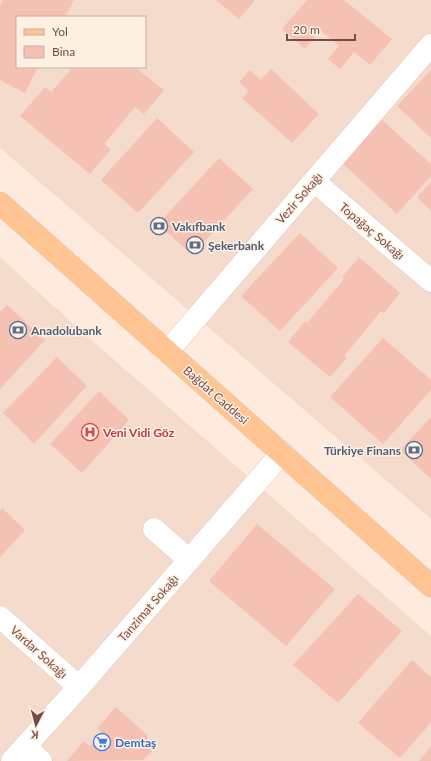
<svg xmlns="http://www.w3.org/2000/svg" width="431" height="761" font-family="Lato,sans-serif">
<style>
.residential{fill:#f5dbcb;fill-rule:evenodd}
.building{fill:#f5c1b3}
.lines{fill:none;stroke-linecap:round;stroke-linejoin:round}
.minor-casing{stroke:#e3c7bc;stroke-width:23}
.major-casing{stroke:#d8cdcb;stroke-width:23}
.minor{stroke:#fff;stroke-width:22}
.major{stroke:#ffc492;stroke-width:22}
.labels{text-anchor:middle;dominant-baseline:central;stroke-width:3;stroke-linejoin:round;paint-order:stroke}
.street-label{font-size:12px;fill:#744d44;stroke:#fff0e4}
.service-label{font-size:12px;font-weight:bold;fill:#4e5e75;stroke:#fff0e4;text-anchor:start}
.health-label{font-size:12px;font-weight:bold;fill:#be3a42;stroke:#fff0e4;text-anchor:start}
.shop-label{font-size:12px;font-weight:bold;fill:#366cbe;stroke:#fff0e4;text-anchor:start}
</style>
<rect width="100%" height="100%" fill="#feebdd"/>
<path class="residential" d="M0,0h431v519l-431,-371zM17,17h128v50h-128z
M0,257l80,73 351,306v125h-431z"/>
<path class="building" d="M3,0h71l-9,17h-48v50h21l-13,26 -25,-13v-74z
M216,0h39l-16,19z
M307,0h37l48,39 -22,26 -16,-13 -14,17 -12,-10 11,-13 -19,-16 -15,19 -23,-20z
M73,67h62l29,23 -20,24 -9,-7 -31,37 7,5 -21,25 -70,-58 25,-29 6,5z
M271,69l48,45 -27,29 -50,-45 7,-7 -10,-9 11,-12 11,10z
M431,70v68l-34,-32z
M157,118l37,34 -56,61 -37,-33z
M381,119l50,45v12l-34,38 -56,-52z
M219,158l34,31 -61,66 -34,-31z
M431,182v29l-14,-14z
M300,233l38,35 -58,63 -39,-35z
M359,257l41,36 -16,20 -3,-2 -37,45 3,2 -17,19 -42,-35 17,-21 2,2 37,-44 -2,-2z
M7,305l38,35 -45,49v-77z
M383,338l48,42v10l-48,54 -53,-47z
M57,357l30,29 -53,58 -31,-31z
M99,391l30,29 -47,53 -32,-29z
M431,417v62l-31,-29z
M2,508l23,22 -25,27v-46z
M257,524l78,65 -49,57 -77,-65z
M358,594l44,37 -64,72 -45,-38z
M412,660l19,17v45l-31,36 -42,-35z
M116,707l31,28v3l9,9 -13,13 -76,1 17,-20 6,5 12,-13 -5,-5z
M431,746v15h-12z"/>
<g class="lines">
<g class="minor-casing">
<path id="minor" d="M314,181l117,100
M167,352l264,-307
M154,529l35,31
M0,617l79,70
M25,746l16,15
M12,761l67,-74 203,-234"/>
</g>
<g class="major-casing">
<path id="major" d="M0,203l431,383"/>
</g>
<use href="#minor" class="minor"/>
<use href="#major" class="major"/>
</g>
<defs>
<g id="bank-ring" transform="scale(0.9)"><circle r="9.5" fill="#fff0e4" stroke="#5c6f8a" stroke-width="1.5"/><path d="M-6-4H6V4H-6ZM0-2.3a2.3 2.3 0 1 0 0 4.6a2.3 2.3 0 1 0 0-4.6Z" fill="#5c6f8a"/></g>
<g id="hospital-ring" transform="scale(0.9)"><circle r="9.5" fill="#fff0e4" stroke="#e0444e" stroke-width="1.5"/><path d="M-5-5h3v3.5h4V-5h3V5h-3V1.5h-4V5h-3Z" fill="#e0444e"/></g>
<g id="supermarket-ring" transform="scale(0.9)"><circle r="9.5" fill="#fff0e4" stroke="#3f7fe0" stroke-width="1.5"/><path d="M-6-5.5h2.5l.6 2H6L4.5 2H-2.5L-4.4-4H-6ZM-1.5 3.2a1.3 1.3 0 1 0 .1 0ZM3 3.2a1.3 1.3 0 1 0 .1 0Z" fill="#3f7fe0"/></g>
</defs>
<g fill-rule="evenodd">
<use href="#bank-ring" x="159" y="226"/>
<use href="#bank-ring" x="195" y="245"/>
<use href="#bank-ring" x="18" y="330"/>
<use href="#hospital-ring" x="90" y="432"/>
<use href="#bank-ring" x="414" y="450"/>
<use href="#supermarket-ring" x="102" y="742"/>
</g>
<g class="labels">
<g class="street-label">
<text transform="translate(299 198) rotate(-49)">Vezir Sokağı</text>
<text transform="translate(372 231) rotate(40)">Topağaç Sokağı</text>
<text transform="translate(216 395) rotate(41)">Bağdat Caddesi</text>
<text transform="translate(148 608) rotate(-49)">Tanzimat Sokağı</text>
<text transform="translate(39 652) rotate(42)">Vardar Sokağı</text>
</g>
<g class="service-label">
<text x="172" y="226">Vakıfbank</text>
<text x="208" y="245">Şekerbank</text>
<text x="31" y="330">Anadolubank</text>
<text x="401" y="450" text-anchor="end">Türkiye Finans</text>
</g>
<g class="health-label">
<text x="103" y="432">Veni Vidi Göz</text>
</g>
<g class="shop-label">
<text x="115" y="742">Demtaş</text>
</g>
</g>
<rect x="16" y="16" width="130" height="52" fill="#fff0e4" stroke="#c7afa4"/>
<rect x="24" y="29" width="20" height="6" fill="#ffc492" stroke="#c7afa4"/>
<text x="52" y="36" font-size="12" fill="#744d44">Yol</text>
<rect x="24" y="46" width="20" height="12" fill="#f5c1b3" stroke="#c7afa4"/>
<text x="52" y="56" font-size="12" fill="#744d44">Bina</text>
<g transform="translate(36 725) rotate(186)" stroke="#fff0e4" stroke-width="3" paint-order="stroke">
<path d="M0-3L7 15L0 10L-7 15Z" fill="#744d44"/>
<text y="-6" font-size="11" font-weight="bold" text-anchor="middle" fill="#744d44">K</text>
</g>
<path d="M287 34v6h68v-6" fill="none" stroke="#744d44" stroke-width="2"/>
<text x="293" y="34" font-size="12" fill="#744d44" stroke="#fff0e4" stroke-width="3" paint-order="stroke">20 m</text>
</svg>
